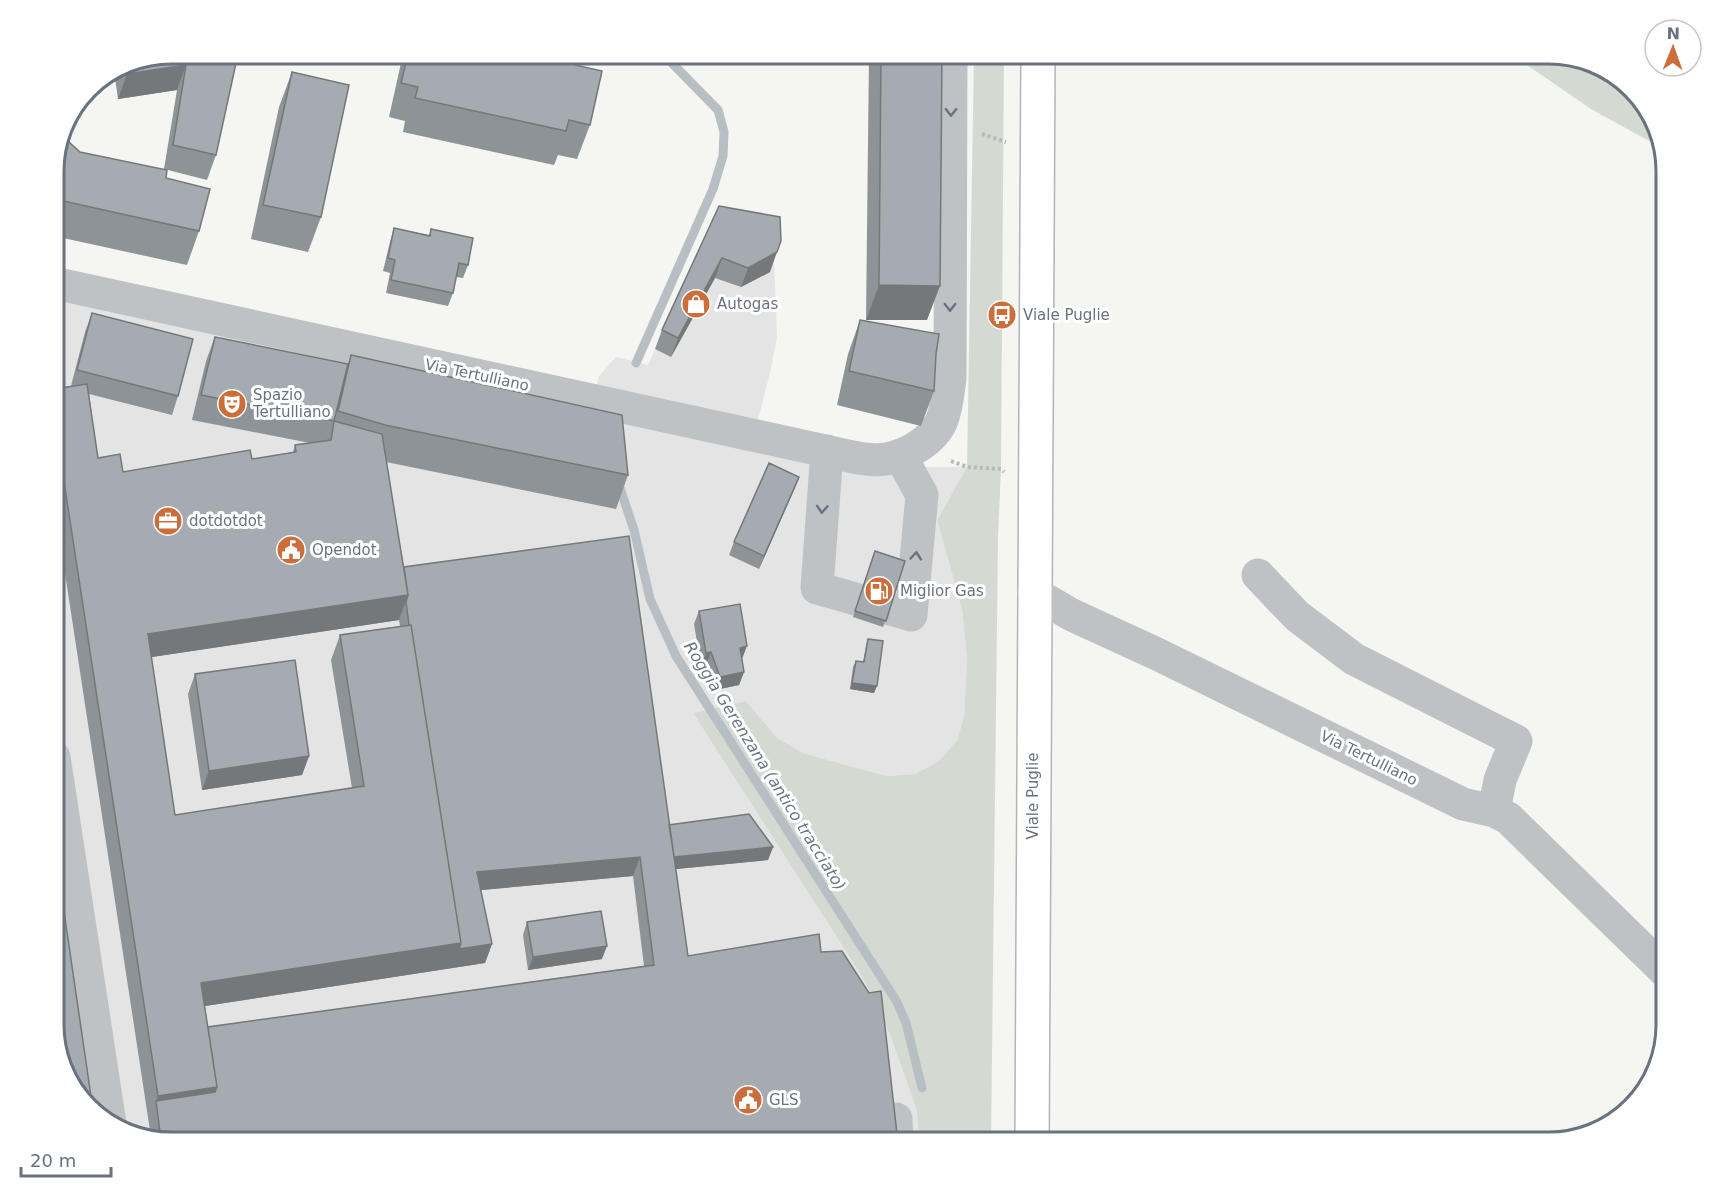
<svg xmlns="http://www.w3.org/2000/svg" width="1721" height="1197" font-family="'DejaVu Sans',sans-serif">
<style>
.built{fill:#e3e4e3}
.green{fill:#d4dad2}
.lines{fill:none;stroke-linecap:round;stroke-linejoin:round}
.stream{stroke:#b7bfc4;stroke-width:9}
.major-casing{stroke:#b1b4b8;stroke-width:36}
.path{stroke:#b7b9bc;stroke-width:4;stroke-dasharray:3 3;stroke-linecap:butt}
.minor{stroke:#bfc2c5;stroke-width:33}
.major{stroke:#fff;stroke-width:33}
.wall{fill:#8e9397;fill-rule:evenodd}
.shaded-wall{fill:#74787b}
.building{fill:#a5abb0;stroke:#74787b;stroke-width:1.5}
.oneway{stroke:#68737f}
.labels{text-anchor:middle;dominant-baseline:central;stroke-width:6;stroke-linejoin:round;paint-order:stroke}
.poi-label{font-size:15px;fill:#68737f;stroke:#fff;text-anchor:start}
.street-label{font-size:15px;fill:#68737f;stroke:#fff}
.water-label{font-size:16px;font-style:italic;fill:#697983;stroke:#fff}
.rim{fill:none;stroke:#68737f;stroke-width:3}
</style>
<rect width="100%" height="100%" fill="#f5f5f2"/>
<path class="built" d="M712,225l61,11 4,100 -6,33 -15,58 -161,-35 4,-16 17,-19 32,8z
M54,294l291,63 -6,32 34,70 105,22 20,-91 419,77h50l-30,53 25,89 5,50 -3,58 -7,23 -18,21 -24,13 -29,2 -83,-23 -26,-15 -31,-37 -53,12 168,262 30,62 26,74 2,32h-748l-65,-20 -52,-90z"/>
<path class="green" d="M974,54h30l-3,415 -3,68 -7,606h-72l-2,-32 -26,-74 -30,-62 -168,-262 53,-12 31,37 26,15 83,23 29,-2 24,-13 18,-21 7,-23 3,-58 -5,-50 -25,-89 30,-53z
M1511,54h39l65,20 36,39 9,34 -69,-38z"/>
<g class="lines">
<path class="stream" d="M636,363l77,-174 10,-33 1,-24 -6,-22 -55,-56
M618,482l16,48 16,69 26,57 221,346 9,21 16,65"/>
<g class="major-casing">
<path id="major" d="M1032,1143l6,-1089"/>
</g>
<path class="path" d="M982,134l24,8
M951,461l16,6 34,2 3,3"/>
<path class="minor" d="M54,283l799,174c12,2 22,4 33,2 21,-3 48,-19 56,-39 5,-13 6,-28 8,-42l1,-324
M827,451l-10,137 94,27 11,-120 -22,-40
M1258,575l39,41 57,43 162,82 -16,39 -6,31
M1034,593l38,22 85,39 306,150 31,7 14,7 159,155
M54,757l56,367
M896,1119l1,24"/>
<use href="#major" class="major"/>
</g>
<path class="wall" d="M238,54l-22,101 -9,25 -43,-11 13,-79 -59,9 -4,-28 13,-8z
M404,54h159l12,11 15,60 -13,34 -19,-4 -4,10 -151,-33 2,-11 -16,-4 12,-54z
M739,54h27l-23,10z
M869,54h73l-15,266h-61z
M292,72l29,145 -13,35 -57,-13 28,-132z
M69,142l11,10 86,26 33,53 -12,34 -133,-29v-72z
M719,206l51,66 -29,15 -26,-9 -44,79 -16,-8 7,-19z
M394,228l35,7 2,-6 37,36 -5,13 -7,-1 -3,16 -5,13 -62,-13 4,-20 -7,-2 7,-29z
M92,313l86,83 -6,19 -83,-21 9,64 25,14 129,-13 41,-7 2,-7 15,-2 -118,-23 14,-59 9,-24 133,27 3,-9 277,120 -12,34 -230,-47 18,105 265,258 104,22 -5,13 -92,9 12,87 -517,187 -20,-6 -97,-636v-112l17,-3 14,-54zM399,620l1,6 -60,9 -9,25 21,128 -177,27 -24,-158zM633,876l11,90 -436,61 -3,-21 280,-43 7,-19 -11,-54z
M860,320l74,71 -13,35 -84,-21 11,-51z
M799,477l-5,13 -35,79 -30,-14 5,-13z
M875,551l30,10 -22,66 -30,-10z
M699,611l43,48 2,13 -5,13 -24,5 -9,-25 -5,1 -7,-42z
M868,639l6,54 -24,-4 3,-22 3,-6 7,1 3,-16z
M195,674l114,82 -7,19 -100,15 -14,-96z
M527,922l75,37 -74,11 -5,-35z"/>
<path class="shaded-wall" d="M747,54h19l-23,10z
M186,65l-9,25 -59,9 9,-25z
M777,252l-7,20 -29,15 7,-19z
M722,258l-7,20 -44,79 7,-19z
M879,285l61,1 -13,34h-61z
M799,477l-5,13 -35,79 5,-13z
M408,595l-9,25 -260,39 9,-25z
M747,646l-5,13 -2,-11z
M711,652l-5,13 -5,1 5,-13z
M744,672l-5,13 -24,5 5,-13z
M852,683l25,3 -3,7 -24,-4z
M309,756l-7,19 -100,15 7,-19z
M773,847l-5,13 -102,10 5,-13z
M640,857l-7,19 -162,15 6,-19z
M461,943l31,1 -7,19 -293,45 9,-25z
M607,946l-5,13 -74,11 5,-13z
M217,1087l-9,25 -52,-11 2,-5z"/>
<path class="building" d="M171,54h67l-22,101 -43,-10 13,-80 -59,9 -1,-11h1z
M408,54h155l13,3 -1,8 27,6 -12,54 -21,-5 -3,11 -151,-33 3,-11 -17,-4z
M881,54h61l-2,232 -61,-1z
M292,72l57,13 -28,132 -58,-12z
M66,122l3,20 11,10 87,18 -1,8 44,11 -11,42 -145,-32v-35l9,-38z
M719,206l61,11 1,24 -4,11 -29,16 -26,-10 -44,80 -16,-8z
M394,228l36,8 1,-7 42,9 -5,27 -9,-2 -6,30 -62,-13 4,-20 -7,-2z
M92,313l101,26 -15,57 -101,-26z
M860,320l79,14 -3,20 -2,37 -85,-20z
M215,337l133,27 -14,57 -133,-26z
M351,355l271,60 6,60 -243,-50 -47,-14z
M87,384l11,74 22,-4 3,18 127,-22 2,9 44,-7 -1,-7 36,-5 3,-19 48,13 26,161 -260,39 27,181 189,-29 -24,-151 71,-10 50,318 -260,40 16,104 -59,9 -104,-680v-27z
M769,463l30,14 -35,79 -30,-14z
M629,536l59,420 131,-22 2,18 21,-1 27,42 12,-2 17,152h-727l-10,-3 -5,-39 59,-9 2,-5 -9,-60 446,-62 -14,-108 -163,15 15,72 -33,5 2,-6 -50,-318h-2l-3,-23 2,-7 -4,-28z
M875,551l30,10 -19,60 -31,-10z
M740,604l7,42 -7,2 4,24 -24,5 -9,-25 -5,1 -7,-42z
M868,639l15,2 -6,45 -25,-3 4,-22 8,1z
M295,660l14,96 -100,15 -14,-97z
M749,814l24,33 -99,10 -5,-32z
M54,843l39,267 -23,-26 -16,-51z
M601,911l6,35 -74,11 -6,-35z"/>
<defs><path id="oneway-chevron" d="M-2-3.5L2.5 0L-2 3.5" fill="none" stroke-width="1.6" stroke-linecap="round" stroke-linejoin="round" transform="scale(1.5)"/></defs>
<g class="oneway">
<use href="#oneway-chevron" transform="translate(951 112) rotate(91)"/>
<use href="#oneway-chevron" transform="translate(950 307) rotate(90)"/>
<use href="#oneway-chevron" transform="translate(822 509) rotate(94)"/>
<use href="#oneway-chevron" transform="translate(916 556) rotate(-85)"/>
</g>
<defs>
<g id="shop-disc" transform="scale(1.5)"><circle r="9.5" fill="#cb6e3c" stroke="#fff"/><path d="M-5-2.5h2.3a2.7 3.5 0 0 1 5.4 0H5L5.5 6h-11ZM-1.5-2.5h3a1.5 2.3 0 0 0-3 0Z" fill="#fff"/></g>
<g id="bus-disc" transform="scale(1.5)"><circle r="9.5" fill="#cb6e3c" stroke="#fff"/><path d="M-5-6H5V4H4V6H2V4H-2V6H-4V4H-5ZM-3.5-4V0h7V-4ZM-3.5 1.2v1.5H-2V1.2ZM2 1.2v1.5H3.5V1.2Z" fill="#fff"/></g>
<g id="theatre-disc" transform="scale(1.5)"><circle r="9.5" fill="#cb6e3c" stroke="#fff"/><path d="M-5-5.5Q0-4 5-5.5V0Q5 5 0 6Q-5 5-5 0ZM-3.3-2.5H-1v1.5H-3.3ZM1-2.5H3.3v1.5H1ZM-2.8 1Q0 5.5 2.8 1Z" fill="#fff"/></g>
<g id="office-disc" transform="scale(1.5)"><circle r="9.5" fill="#cb6e3c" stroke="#fff"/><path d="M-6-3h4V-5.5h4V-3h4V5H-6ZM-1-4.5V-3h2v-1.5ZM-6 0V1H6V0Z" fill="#fff"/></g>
<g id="civic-disc" transform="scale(1.5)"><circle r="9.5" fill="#cb6e3c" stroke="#fff"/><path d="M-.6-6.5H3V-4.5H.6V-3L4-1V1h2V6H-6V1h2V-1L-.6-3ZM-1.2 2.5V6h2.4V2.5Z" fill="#fff"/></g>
<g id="fuel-disc" transform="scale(1.5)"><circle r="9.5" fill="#cb6e3c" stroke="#fff"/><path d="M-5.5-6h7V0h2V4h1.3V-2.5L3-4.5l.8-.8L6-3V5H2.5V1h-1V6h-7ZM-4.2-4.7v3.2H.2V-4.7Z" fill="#fff"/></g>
</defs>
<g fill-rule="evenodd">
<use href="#shop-disc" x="696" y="304"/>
<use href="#bus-disc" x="1002" y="315"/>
<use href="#theatre-disc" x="232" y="404"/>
<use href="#office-disc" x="168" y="521"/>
<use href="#civic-disc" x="291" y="550"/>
<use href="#fuel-disc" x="879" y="591"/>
<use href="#civic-disc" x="748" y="1100"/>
</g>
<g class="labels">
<g class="poi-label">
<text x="717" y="304">Autogas</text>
<text x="1023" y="315">Viale Puglie</text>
<text x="253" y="395">Spazio<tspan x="253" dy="17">Tertulliano</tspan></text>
<text x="189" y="521">dotdotdot</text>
<text x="312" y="550">Opendot</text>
<text x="900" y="591">Miglior Gas</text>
<text x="769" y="1100">GLS</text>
</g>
<g class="street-label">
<text transform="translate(477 375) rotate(12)">Via Tertulliano</text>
<text transform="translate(1369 758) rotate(26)">Via Tertulliano</text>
<text transform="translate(1033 796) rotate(-90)">Viale Puglie</text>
</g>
<g class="water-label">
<text transform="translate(765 766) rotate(58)">Roggia Gerenzana (antico tracciato)</text>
</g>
</g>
<path d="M0 0H1721V1197H0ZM171 64H1549A107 107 0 0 1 1656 171V1025A107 107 0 0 1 1549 1132H171A107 107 0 0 1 64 1025V171A107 107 0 0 1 171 64Z" fill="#fff" fill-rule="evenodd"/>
<path class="rim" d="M171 64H1549A107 107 0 0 1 1656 171V1025A107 107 0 0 1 1549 1132H171A107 107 0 0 1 64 1025V171A107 107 0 0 1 171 64Z"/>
<g transform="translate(1673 48) rotate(1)"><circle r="28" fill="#ffffff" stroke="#c3c7cc" stroke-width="1.5"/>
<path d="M0-4.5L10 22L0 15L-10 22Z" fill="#cb6e3c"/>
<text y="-9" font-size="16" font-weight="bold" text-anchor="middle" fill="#68737f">N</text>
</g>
<path d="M21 1167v9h90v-9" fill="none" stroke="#68737f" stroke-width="3"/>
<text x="30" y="1167" font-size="18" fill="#68737f" stroke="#ffffff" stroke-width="4.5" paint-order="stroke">20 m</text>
</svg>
